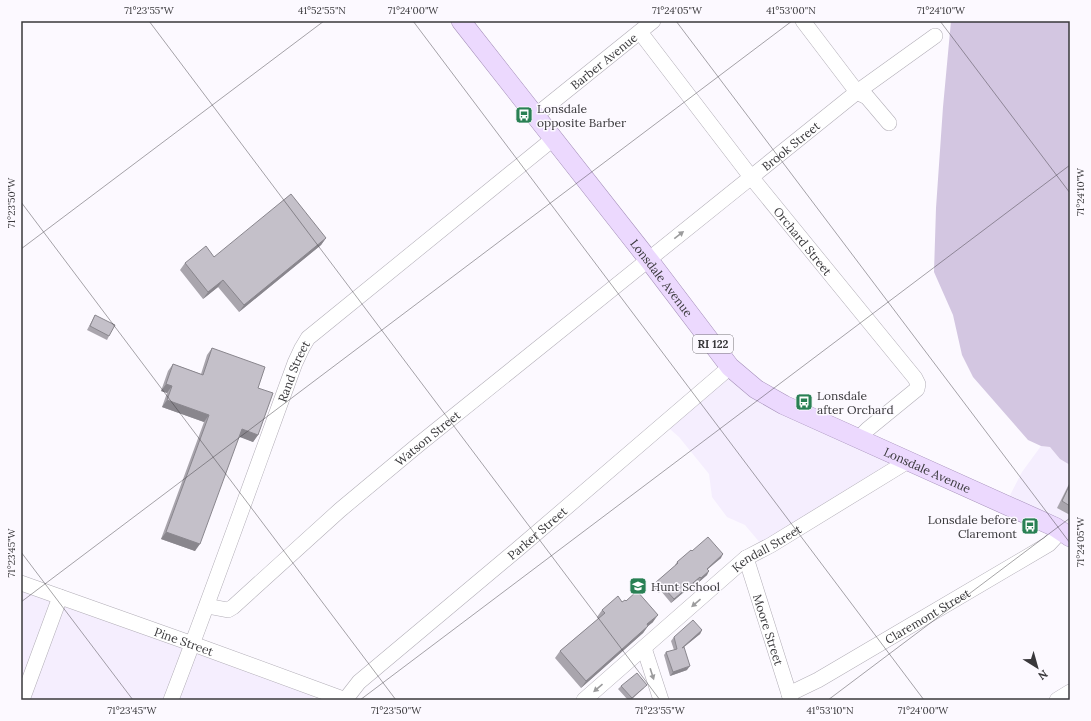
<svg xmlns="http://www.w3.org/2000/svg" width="1091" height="721" font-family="Lora,serif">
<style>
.built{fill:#f5eefe}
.green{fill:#d3c6e1}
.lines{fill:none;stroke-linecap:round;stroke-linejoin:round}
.minor-casing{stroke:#b2aeb7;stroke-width:16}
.major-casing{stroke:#a590b9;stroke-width:20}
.minor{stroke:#fff;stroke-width:15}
.major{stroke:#ecd9fe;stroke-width:19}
.wall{fill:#a9a5ad}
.shaded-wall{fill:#89868d}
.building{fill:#c4c0c9;stroke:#89868d}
.oneway{fill:#9c9c9d}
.ticks{fill:none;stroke:#39383b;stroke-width:1;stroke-opacity:0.45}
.labels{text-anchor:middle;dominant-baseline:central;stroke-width:3;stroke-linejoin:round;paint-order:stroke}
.shield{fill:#fcf9ff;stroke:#747276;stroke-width:1}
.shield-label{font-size:11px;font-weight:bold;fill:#39383b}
.street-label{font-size:12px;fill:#39383b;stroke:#fcf9ff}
.poi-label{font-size:12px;fill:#39383b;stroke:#fcf9ff;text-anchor:start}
.neatline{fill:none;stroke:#39383b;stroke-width:1.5}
.ticks-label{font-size:10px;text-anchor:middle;fill:#39383b}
</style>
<rect width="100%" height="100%" fill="#fcf9ff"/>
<path class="built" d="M723,369l183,89 -145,86 -16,-19 -18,-8 -15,-20 -3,-23 -30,-37 -16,-14z
M1041,446l9,1 10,12 10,6v73l-63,-37 15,-29z
M21,578l295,109 -4,13h-291z"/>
<path class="green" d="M951,21h119v444l-10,-6 -10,-12 -9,-1 -13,-6 -55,-63 -11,-22 -9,-40 -19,-43 2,-64 7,-101z"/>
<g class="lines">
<g class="minor-casing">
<g id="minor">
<path d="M803,21l54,71 10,5 22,26"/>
<path id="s1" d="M640,32l111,145 164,201 3,6 -1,5 -49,40 -10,10"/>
<path id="s2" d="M535,116l118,-95"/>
<path id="s3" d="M746,558l45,142"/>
<path id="s4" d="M21,583l172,61 153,56"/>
<path id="s5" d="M207,606l21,4 5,-3 107,-97 78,-65 439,-353 78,-56"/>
<path d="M644,648l17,52"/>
<path id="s6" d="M789,694l29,-14 231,-136 12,-13"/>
<path d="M22,700l38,-103"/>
<path id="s7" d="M171,700c43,-112 83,-225 124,-337l7,-15 6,-10 245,-199"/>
<path id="s8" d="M345,700l14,-18 160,-134 211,-181"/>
<path id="s9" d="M584,700l162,-142 25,-13 137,-84"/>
<path d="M1057,700l13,-8"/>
</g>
</g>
<g class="major-casing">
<g id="major">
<path id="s10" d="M461,21l187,238 82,108 26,22 28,16 271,122 15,10"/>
</g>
</g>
<use href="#minor" class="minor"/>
<use href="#major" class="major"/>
</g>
<path class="wall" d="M326,238l-5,7 -82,67 -21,-25 -15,12 -23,-29 5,-7 29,-6z
M95,315l14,21 -2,4 -20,-10z
M212,348l46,40v47l-5,7 -14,-6 -44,115 -34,-12 43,-117 -42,-15 5,-14 -6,-2 7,-20 5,-7 28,10 6,-19z
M1070,482v33l-13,-7z
M692,551l29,7 -13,11 -1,6 -8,7 -1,-2 -27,23 -10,-12 -2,2 -7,-7 3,-3 20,-17v-1l2,-3z
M622,602l31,20 -5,4 -5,7 -62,55 -26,-30 5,-7 38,-32 -1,-2 5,-7z
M702,630l-2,4 -16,13 3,23 -17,6 -6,-21 2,-3 8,-2 -3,-9 3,-4z
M621,686l23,2 -13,12h-3l-10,-11z"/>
<path class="shaded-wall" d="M326,238l-5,7 -82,67 5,-7z
M223,280l-5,7 -15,12 5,-7z
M166,384l6,2 -5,7 -6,-2z
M167,400l42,15 -5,7 -42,-15z
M242,429l16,6 -5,7 -16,-6z
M166,532l34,12 -5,7 -34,-12z
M723,554l-2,4 -17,14 3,-3z
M709,571l-2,4 -8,7 2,-4z
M700,577l-2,3 -27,23 3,-4z
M658,615l-5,7 -11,9 5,-7z
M648,626l-5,7 -62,55 5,-7z
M702,630l-2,4 -21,17 3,-3z
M690,666l-3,4 -17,6 3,-4z"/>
<path class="building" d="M291,194l35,44 -82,67 -21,-25 -15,12 -23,-29 21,-17 8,11z
M95,315l20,10 -6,11 -19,-10z
M212,348l53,19 -7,21 15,5 -15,42 -16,-6 -42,115 -34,-12 43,-117 -42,-15 5,-14 -6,-2 7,-20 30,11z
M1070,484v22l-8,-5z
M708,537l15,17 -16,15 2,2 -8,7 -1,-1 -26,22 -10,-11 -3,2 -6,-7 23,-20 -1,-1 14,-12 1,1z
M637,591l21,24 -11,9 1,2 -62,55 -26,-30 45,-38 -3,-3 16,-14 4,6 3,-2 1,1z
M693,620l9,10 -20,18 2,-1 6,19 -17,6 -7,-20 11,-3 -3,-12z
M637,673l10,12 -15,13 -11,-12z"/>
<defs><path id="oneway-solid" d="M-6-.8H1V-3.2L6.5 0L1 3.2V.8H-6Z"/></defs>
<g class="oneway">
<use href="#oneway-solid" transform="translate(679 235) rotate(-38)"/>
<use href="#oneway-solid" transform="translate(696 603) rotate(139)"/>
<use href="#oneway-solid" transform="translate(652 674) rotate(72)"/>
<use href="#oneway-solid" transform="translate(598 688) rotate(139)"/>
</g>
<path class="ticks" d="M149,21l511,679M413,21l511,679M676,21l394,522M940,21l130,172M21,202l375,498M21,249l303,-228M21,552l112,148M21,602l771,-581M360,700l710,-535M828,700l242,-182"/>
<defs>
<g id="bus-square" transform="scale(0.9)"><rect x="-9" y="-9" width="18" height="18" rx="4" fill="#298054" stroke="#fcf9ff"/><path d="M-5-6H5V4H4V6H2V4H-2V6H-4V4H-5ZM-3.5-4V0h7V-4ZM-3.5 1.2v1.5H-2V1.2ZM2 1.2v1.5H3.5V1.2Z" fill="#fff"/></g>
<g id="school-square" transform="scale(0.9)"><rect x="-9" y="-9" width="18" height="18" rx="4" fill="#298054" stroke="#fcf9ff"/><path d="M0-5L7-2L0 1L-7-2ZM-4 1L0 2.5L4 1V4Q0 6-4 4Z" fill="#fff"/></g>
</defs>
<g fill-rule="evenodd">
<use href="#bus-square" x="524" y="115"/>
<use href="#bus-square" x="804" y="402"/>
<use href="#bus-square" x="1030" y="526"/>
<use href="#school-square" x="638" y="586"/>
</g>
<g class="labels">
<rect class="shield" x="693" y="335" width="40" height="18" rx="3"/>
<g class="shield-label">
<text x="713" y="344">RI 122</text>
</g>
<g class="street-label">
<text stroke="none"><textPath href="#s2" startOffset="88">Barber Avenue</textPath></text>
<text stroke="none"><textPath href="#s5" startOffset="751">Brook Street</textPath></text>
<text stroke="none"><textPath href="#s1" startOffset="265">Orchard Street</textPath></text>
<text stroke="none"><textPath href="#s10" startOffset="326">Lonsdale Avenue</textPath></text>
<text stroke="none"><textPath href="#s7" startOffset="351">Rand Street</textPath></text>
<text stroke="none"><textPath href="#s5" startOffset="285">Watson Street</textPath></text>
<text stroke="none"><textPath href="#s10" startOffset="662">Lonsdale Avenue</textPath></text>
<text stroke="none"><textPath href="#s8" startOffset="255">Parker Street</textPath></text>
<text stroke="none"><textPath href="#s9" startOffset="238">Kendall Street</textPath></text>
<text stroke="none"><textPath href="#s6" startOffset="159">Claremont Street</textPath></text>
<text stroke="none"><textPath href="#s3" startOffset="75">Moore Street</textPath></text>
<text stroke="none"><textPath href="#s4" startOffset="173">Pine Street</textPath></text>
</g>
<g class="poi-label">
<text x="537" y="108">Lonsdale<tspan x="537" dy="14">opposite Barber</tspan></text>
<text x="817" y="395">Lonsdale<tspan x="817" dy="14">after Orchard</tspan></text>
<text x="1017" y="519" text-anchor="end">Lonsdale before<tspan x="1017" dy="14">Claremont</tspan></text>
<text x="651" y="586">Hunt School</text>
</g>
</g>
<rect width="1091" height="721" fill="none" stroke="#fcf9ff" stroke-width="44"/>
<g transform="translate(1037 667) rotate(143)" stroke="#fcf9ff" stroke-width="3" paint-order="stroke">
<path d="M0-3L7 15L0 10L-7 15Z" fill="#39383b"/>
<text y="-6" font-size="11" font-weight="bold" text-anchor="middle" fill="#39383b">N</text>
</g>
<rect x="22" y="22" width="1047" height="677" class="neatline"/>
<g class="ticks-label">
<text x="149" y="14">71°23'55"W</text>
<text x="322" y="14">41°52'55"N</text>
<text x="413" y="14">71°24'00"W</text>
<text x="677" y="14">71°24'05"W</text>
<text x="791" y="14">41°53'00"N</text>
<text x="941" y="14">71°24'10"W</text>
<text transform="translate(1080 192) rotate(-90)" y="4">71°24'10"W</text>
<text transform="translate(11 203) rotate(-90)" y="4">71°23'50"W</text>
<text transform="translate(1080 542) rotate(-90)" y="4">71°24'05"W</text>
<text transform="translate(11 553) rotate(-90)" y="4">71°23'45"W</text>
<text x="132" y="714">71°23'45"W</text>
<text x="396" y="714">71°23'50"W</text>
<text x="660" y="714">71°23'55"W</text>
<text x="830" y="714">41°53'10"N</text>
<text x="923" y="714">71°24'00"W</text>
</g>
</svg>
